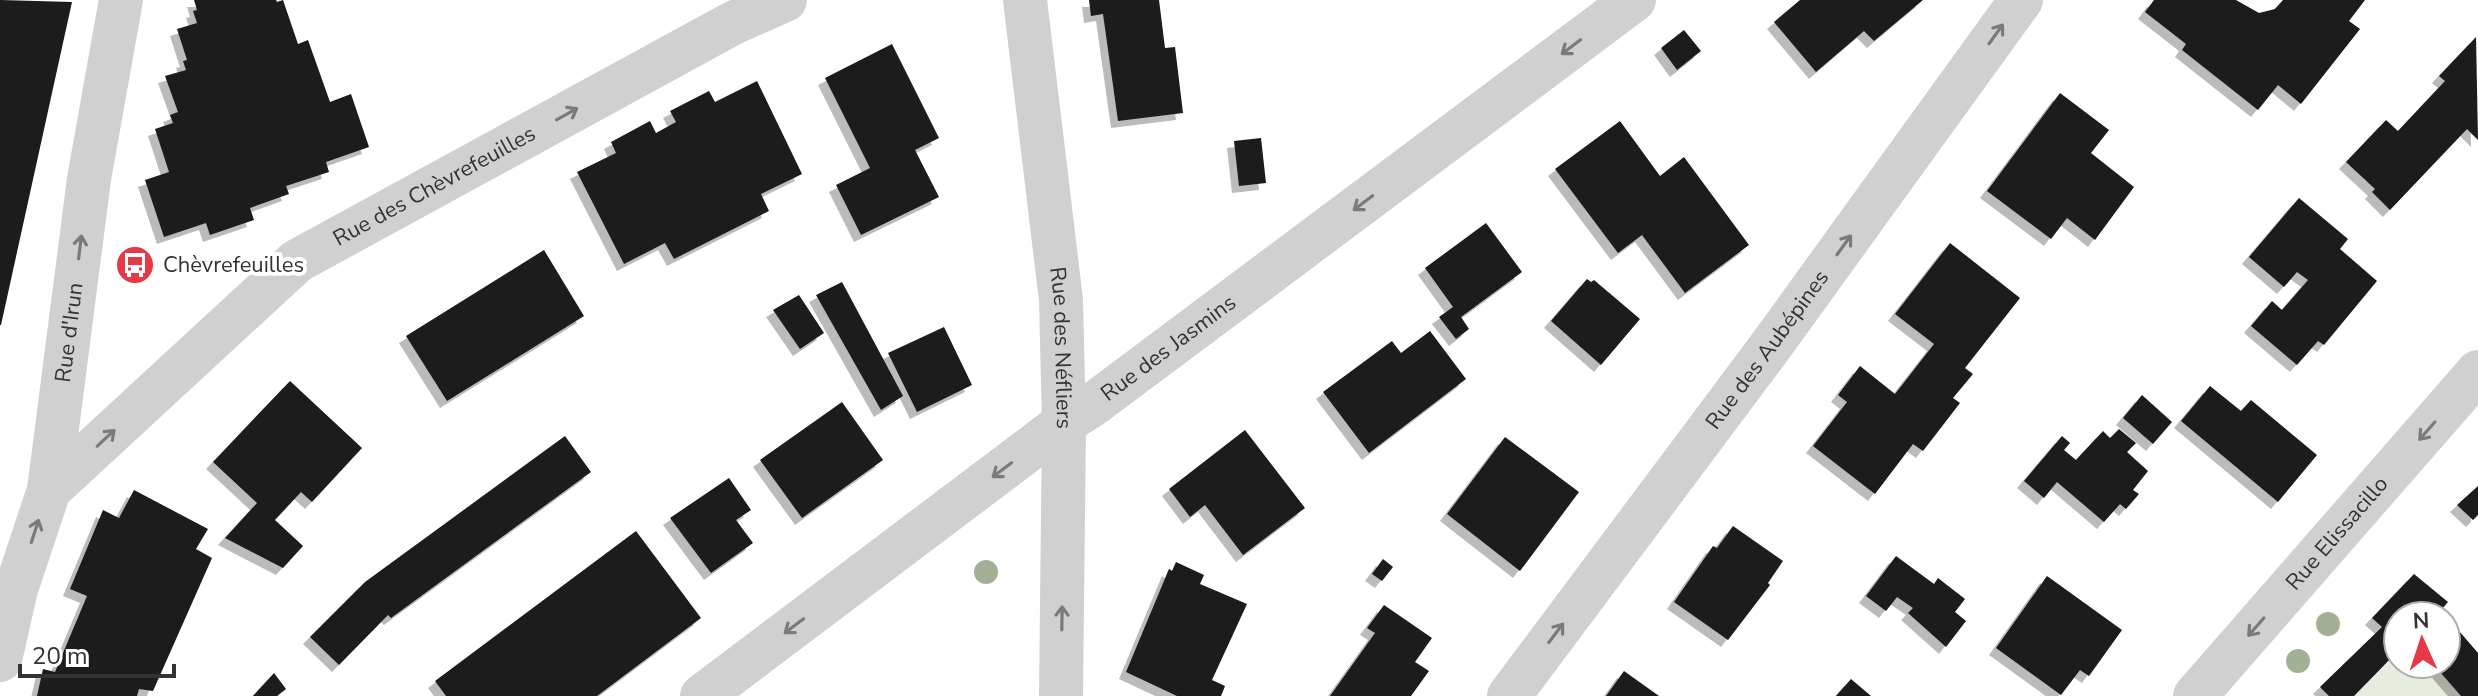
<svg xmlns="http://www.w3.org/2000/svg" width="2478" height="696" font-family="'Nunito Sans',sans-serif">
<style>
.green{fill:#e6ecdf}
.building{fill:#1a1a1a;filter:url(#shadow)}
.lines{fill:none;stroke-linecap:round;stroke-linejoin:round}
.minor{stroke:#d0d0d0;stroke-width:44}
.tree{fill:#a2b095}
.oneway{stroke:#7a7a7a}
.labels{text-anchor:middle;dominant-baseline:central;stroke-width:8;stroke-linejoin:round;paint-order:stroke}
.street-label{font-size:22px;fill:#333;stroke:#fff}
.poi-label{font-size:22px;fill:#333;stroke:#fff;text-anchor:start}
</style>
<defs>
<filter id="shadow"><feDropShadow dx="-7" dy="7" stdDeviation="0" flood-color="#0004"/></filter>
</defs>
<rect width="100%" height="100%" fill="#fff"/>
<path class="green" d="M2398,653v11h35l28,32h-109z"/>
<path class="building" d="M0,0l72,2 -71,323h-1z
M194,0h82l1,2 6,-2 15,44 10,-4 22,62 21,-8 18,53 -43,15 3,10 -43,14 3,8 -39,14 4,12 -44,15 -4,-12 -42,14 -19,-57 24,-8 -14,-43 18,-6 -3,-8 8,-3 -13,-36 21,-6 -3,-9 4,-1 -10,-31 20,-6 -4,-12 4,-1z
M1089,0h70l6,48 10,-1 8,66 -65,8 -15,-107 -12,2z
M1800,0h123l-49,41 -10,-10 -48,41 -42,-50z
M2154,0h82l23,13 16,-4 8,-9h82l-16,21 11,8 -59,75 -23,-19 -20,25 -76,-60 4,-6 -41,-32z
M1684,30l17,21 -24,19 -16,-22z
M2476,37l2,103 -11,-11 -77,81 -18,-18 3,-3 -29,-27 40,-42 12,11 47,-50 -6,-5z
M892,44l47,94 -24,12 24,47 -78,38 -25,-50 34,-17 -45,-90z
M757,81l45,93 -41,20 8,17 -95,48 -9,-16 -41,21 -47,-92 39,-19 -5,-11 39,-21 6,12 20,-11 -6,-11 39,-20 6,11z
M2060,93l49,37 -18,23 43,34 -39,53 -28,-22 -16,21 -64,-48z
M1620,121l40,55 24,-19 65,88 -64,48 -43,-58 -24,18 -63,-84z
M1261,138l5,45 -27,3 -5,-45z
M2299,198l49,41 -8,10 37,32 -53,64 -6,-4 -21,24 -46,-39 21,-25 10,9 26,-30 -11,-8 -13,15 -35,-30z
M1486,223l36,49 -61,45 8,12 -13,10 -17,-22 14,-10 -28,-39z
M1950,243l70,55 -55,70 8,6 -20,24 7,5 -37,48 -10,-7 -38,50 -62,-48 34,-44 -9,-7 22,-29 35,28 39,-50 -39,-30z
M544,250l40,66 -137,85 -41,-65z
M1587,279l4,3 3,-2 46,39 -39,46 -50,-44z
M842,282l61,114 -22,14 -65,-115z
M799,295l25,38 -24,16 -27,-39z
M944,327l28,58 -55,27 -29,-59z
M1430,331l36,48 -97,74 -46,-61 69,-51 9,12z
M290,381l72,67 -50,54 -11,-10 -26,28 28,26 -20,22 -58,-30 32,-35 -44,-41z
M2210,386l31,25 10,-11 66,55 -39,47 -97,-81z
M2142,395l30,27 -19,22 -30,-26z
M842,402l41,58 -81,58 -42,-58z
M2119,429l17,14 -9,9 21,19 -15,19 6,4 -13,15 -6,-5 -16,18 -47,-40 -13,16 -20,-17 38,-45 8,7 -6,7 12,10 27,-29 7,7z
M1245,430l60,78 -62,47 -38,-50 -15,12 -21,-28z
M565,436l26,36 -200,146 -3,-3 -49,50 -29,-28 55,-55z
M1505,437l74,55 -59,79 -73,-57z
M729,478l22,32 -15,10 17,23 -42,30 -41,-55z
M2478,486v29l-5,5 -16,-15z
M134,490l74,39 -12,20 16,9 -59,133 -14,-2 -2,7h-100l6,-27 12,3 32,-76 -17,-7 33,-79 16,8z
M1733,526l50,35 -15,22 2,2 -42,55 -54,-38 39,-56 4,2z
M636,531l65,87 -104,78h-151l-11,-15z
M1896,556l38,28 4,-6 27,21 -10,13 11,9 -20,26 -38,-34 5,-5 -16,-11 -11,14 -20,-15z
M1383,559l10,8 -11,14 -10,-7z
M1176,562l28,13 -4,9 47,20 -35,76 13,6 -4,10h-44l-51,-24 43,-103 3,2z
M2414,574l34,28 -7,8 37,43v43h-17l-28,-32h13v-48h-48v35l-44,45h-25l-9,-9 62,-60 -10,-9z
M2047,576l75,54 -33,46 -9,-6 -19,25 -65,-47z
M1384,605l48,33 -17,24 14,9 -18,25h-81l45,-63 -8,-5z
M1624,671l35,25h-53z
M274,673l12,16 -9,7h-24z
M1851,679l20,17h-35z"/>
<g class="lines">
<g class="minor">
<path id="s1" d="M1025,0l36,300 3,123 -3,273"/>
<path id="s2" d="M49,490l248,-229 436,-238 52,-23"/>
<path id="s3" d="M0,660l16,-71 33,-99 40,-311 32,-179"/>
<path id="s4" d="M702,696l362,-273 27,-17 543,-406"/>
<path id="s5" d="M1509,696l261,-349 251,-347"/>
<path id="s6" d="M2195,696l283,-324"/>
</g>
</g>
<g class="tree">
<circle cx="986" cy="572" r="12"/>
<circle cx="2328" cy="624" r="12"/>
<circle cx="2298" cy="661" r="12"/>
</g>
<defs><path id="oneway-shaft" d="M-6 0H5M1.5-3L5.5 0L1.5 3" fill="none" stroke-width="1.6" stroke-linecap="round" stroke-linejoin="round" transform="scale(2)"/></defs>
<g class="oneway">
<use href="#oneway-shaft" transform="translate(1996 34) rotate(-54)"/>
<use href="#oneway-shaft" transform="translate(1571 47) rotate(143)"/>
<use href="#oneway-shaft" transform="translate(567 114) rotate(-29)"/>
<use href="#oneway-shaft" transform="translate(1363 203) rotate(143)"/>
<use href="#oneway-shaft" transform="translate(1844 245) rotate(-54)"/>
<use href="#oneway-shaft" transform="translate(80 247) rotate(-83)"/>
<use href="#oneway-shaft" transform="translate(2427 431) rotate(131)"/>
<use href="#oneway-shaft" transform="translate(106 438) rotate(-43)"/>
<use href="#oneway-shaft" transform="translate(1002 470) rotate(143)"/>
<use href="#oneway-shaft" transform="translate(35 531) rotate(-72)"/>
<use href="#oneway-shaft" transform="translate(1062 618) rotate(-89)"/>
<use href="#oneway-shaft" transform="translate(794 626) rotate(143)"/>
<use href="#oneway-shaft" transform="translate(2256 627) rotate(131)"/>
<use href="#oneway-shaft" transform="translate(1556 633) rotate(-53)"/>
</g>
<defs>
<g id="bus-disc" transform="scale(2)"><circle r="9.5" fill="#e63946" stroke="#fff"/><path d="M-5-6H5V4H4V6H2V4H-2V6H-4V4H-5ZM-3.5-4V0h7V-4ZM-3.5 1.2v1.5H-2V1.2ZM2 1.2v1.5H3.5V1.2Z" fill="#fff"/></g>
</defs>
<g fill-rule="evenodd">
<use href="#bus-disc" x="135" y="265"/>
</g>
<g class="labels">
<g class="street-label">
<text stroke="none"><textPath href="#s2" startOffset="494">Rue des Chèvrefeuilles</textPath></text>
<text stroke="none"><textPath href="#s3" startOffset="336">Rue d'Irun</textPath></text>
<text stroke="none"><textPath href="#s1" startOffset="350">Rue des Néfliers</textPath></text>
<text stroke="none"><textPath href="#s4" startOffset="582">Rue des Jasmins</textPath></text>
<text stroke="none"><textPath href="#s5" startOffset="432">Rue des Aubépines</textPath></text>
<text stroke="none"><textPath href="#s6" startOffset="216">Rue Elissacillo</textPath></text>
</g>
<g class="poi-label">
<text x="163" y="265">Chèvrefeuilles</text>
</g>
</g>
<g transform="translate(2422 640) rotate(357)"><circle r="38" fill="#ffffff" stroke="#adadad" stroke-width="2"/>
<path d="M0-6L14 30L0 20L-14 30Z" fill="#e63946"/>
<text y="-12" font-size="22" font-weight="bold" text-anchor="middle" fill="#333333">N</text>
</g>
<path d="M20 664v12h154v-12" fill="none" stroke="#333333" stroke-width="4"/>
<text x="32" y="664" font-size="24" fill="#333333" stroke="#ffffff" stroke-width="6" paint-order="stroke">20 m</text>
</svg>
